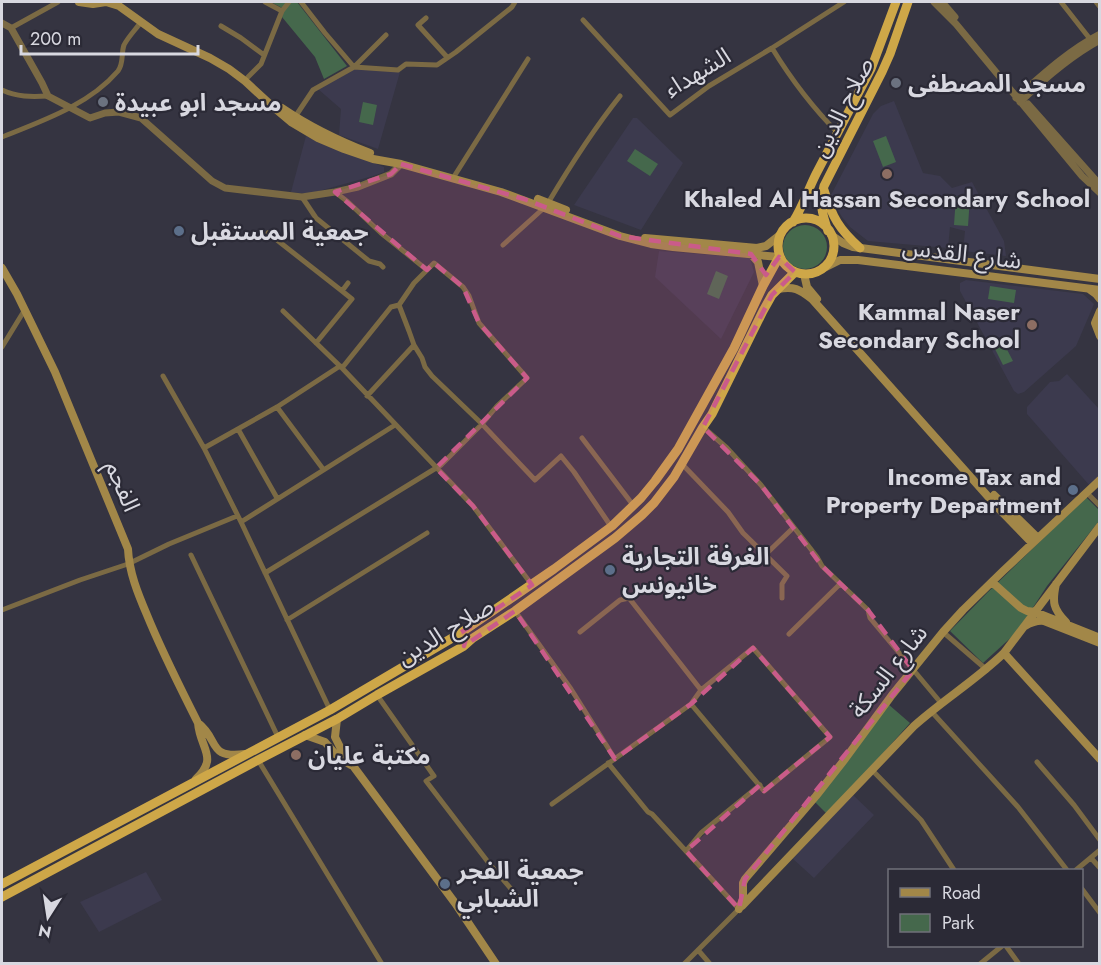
<svg xmlns="http://www.w3.org/2000/svg" width="1101" height="965" font-family="Jost,'Noto Sans Arabic',sans-serif">
<style>
.built{fill:#3c3a4e}
.green{fill:#45684c}
.lines{fill:none;stroke-linecap:round;stroke-linejoin:round}
.minor{stroke:#7b6a44;stroke-width:5}
.tertiary{stroke:#7b6a44;stroke-width:7}
.secondary{stroke:#a28748;stroke-width:8}
.trunk{stroke:#cea748;stroke-width:9}
.marked{fill:#ca5b8a;fill-opacity:0.2;stroke:#ca5b8a;stroke-width:4.5;stroke-dasharray:12 8;stroke-linejoin:round}
.worship-dot{fill:#6b7280;stroke:#2b2a36;stroke-width:2}
.education-dot{fill:#8d6e63;stroke:#2b2a36;stroke-width:2}
.service-dot{fill:#5c6f8a;stroke:#2b2a36;stroke-width:2}
.labels{text-anchor:middle;dominant-baseline:central;stroke-width:4.5;stroke-linejoin:round;paint-order:stroke}
.street-label{font-size:24px;fill:#d8d8e0;stroke:#2b2a36}
.poi-label{font-size:24px;font-weight:bold;fill:#d8d8e0;stroke:#2b2a36;text-anchor:start}
</style>
<rect width="100%" height="100%" fill="#353441"/>
<path class="built" d="M356,68l44,4 -22,77 -39,-14 2,-26 -23,-20z
M894,101l29,72 17,3 12,12 20,-6 32,59 2,15 -43,-5 2,-20 -15,-4 -2,21 -80,-7 -18,-14 -8,-10 -12,-20 43,-83 8,-8z
M633,118h4l46,45 -42,67 -67,-25z
M306,136l78,31v5l-11,4 -65,18 -17,-2z
M659,251l91,7 4,14 -33,67 -66,-62z
M966,280l117,14 11,10 -18,42 -52,46 -6,2 -4,-3 -54,-100v-8z
M1067,374l32,35v67l-9,10 -63,-72v-7l23,-25 9,-1z
M853,795l21,20 -60,63 -22,-20z
M146,872l16,28 -63,32 -19,-30z"/>
<path class="green" d="M271,2h26l50,64 -23,13 -9,-22 -33,-40 2,-8z
M363,102l14,3 -4,20 -14,-3z
M886,136l10,26 -13,5 -10,-26z
M635,149l23,15 -8,12 -23,-15z
M956,196l14,1 -2,29 -14,-1z
M783 247a22 22 0 1 1 44 0a22 22 0 1 1-44 0Z
M716,271l12,5 -9,23 -12,-5z
M990,286l26,4 -2,13 -26,-4z
M1002,340l11,21 -10,4 -10,-20z
M1086,497l13,13v11l-52,65 -30,46 -34,31 -33,-32 38,-39z
M888,704l22,19 -82,92 -14,-14z"/>
<g class="lines">
<path class="minor" d="M301,2l24,31 29,34 32,-32
M1061,2l29,37
M1096,2l4,5
M282,11l7,-9
M426,18l-8,7 29,32
M583,20l87,95 39,-29 63,-38 72,-46
M221,26l20,12 23,17
M11,28l47,-26
M772,48c19,31 40,59 66,85
M248,77l13,-13 21,-53 -17,-9
M2,90c15,7 29,7 46,6
M295,117l18,-27 41,-23 44,3 8,-6 31,1 19,-13 56,-45 3,-5
M2,137c40,-16 87,-32 116,-66 6,-8 3,-18 6,-26 4,-8 12,-16 17,-23
M455,175l73,-116
M335,192l13,10 33,31 46,37
M302,197l14,21 53,43 11,3 3,3
M548,203c22,-37 45,-73 72,-107
M268,233l74,58 6,-8
M503,245l42,-38
M399,305l10,26 5,14 8,13 3,9 7,9 50,48 53,56 26,-24 13,16 36,53
M283,311l59,57 131,138 59,79
M316,343l36,-44 -10,-8
M2,347l22,-36
M163,376l41,72 37,74 89,188
M367,396l47,-51
M277,407l46,62
M703,427l24,21 34,37 56,72 5,9 46,44 2,8 71,85
M238,429l39,69
M582,438l51,67
M204,448l73,-41 63,-41
M682,464l46,48 15,21 44,43 -5,8v14
M1087,493l13,13
M241,522l154,-97
M191,555l87,182
M764,556l29,-28
M265,573l176,-108 41,-41 15,-18 30,-28 -48,-55 -10,-27 -6,-9 -29,-24 -20,20 -15,22 -8,2 -49,61
M2,610l78,-30 48,-16 41,-20 68,-28
M515,611l56,78 44,70
M287,620l140,-87
M580,632l40,-32 9,-2 72,92
M943,632l44,38
M789,634l51,-50
M377,695l57,81 -8,5 62,81 35,41
M931,711l87,96 49,63
M258,760l124,204
M1037,762l37,43 26,35
M608,763l40,49 4,2 87,95 -55,55
M872,770l49,50 33,50
M552,804l139,-100 10,-14 52,-42 77,89 -66,54 -73,-87
M686,851l15,-18 59,-48
M1091,858l9,10
M1076,870l24,-20
M1082,889l18,24
M1006,946l13,18
M698,950l12,14
M980,964l22,-18"/>
<path class="tertiary" d="M934,2l22,22 126,152 18,17
M942,2l13,15
M2,23l9,5 31,55 6,13 42,22 15,-5 14,-1 22,6 71,63 13,7 77,9 33,-5 23,-5 33,-13 10,-10
M1016,98c26,-23 53,-48 84,-64
M1020,102c24,-23 50,-46 80,-62
M1028,104l72,81"/>
<path class="secondary" d="M79,2l14,2 13,-2 13,4 39,28 52,24 19,11 16,12 27,25 19,16 27,16 26,11 29,10 28,5 100,28 119,44 31,8 22,3 106,10
M282,108c28,19 57,33 88,45
M538,199l28,11
M831,235l12,8 10,4 247,32
M645,238l112,10 9,-2 14,-11
M751,254l7,8 5,24
M2,268l15,26 38,78 73,177c1,23 10,45 19,66 15,37 33,72 51,108 22,17 9,36 47,31
M820,270l20,-10h18l242,30
M804,274l3,13 10,12
M778,289c16,-3 21,0 34,10l188,211 32,33
M1089,289l7,5 4,5
M1100,311l-5,12 5,13
M994,495l44,43
M992,582l29,26 6,3 8,1 65,26
M1056,584c-4,18 -3,25 10,38
M1025,626c7,-4 12,-6 19,-5l56,22
M1004,653l96,106
M337,719l-2,18 7,14 113,152 41,61
M305,735l20,7 13,15 13,8
M196,779c23,-22 4,-30 2,-56
M742,906l172,-180c29,-26 62,-46 90,-73l96,-127
M739,909l4,-10v-16l2,-4 71,-83 29,-37 47,-64 51,-63 20,-22 40,-39 97,-91"/>
<path class="trunk" d="M824,190c8,27 15,39 36,58
M778 246a28 28 0 1 1 56 0a28 28 0 1 1-56 0Z
M793,222c10,-16 15,-32 23,-48l55,-105 25,-67
M828,231c-6,-18 -9,-27 -4,-45l58,-114 8,-18 18,-52
M2,884l328,-174 129,-76 95,-65 58,-43 29,-28 14,-17 23,-32 56,-101 29,-62 16,-29
M2,897l256,-137 79,-41 40,-24 87,-49 9,-8 42,-27 100,-73 27,-23 12,-12 20,-26 29,-50 9,-13 51,-103 9,-16 23,-23"/>
</g>
<path class="marked" d="M401,164l123,35 96,37 131,18 15,21 13,-18 16,15 -23,23 -69,132 58,58 61,81 46,44 45,60 -168,209 -6,30 -53,-58 74,-66 4,6 66,-54 -77,-89 -62,56 -76,55 -100,-148 -51,35 2,-8 -7,-4 73,-49 -59,-79 -37,-38 91,-90 -48,-55 -16,-36 -29,-24 -7,7 -92,-78 56,-18z"/>
<g class="worship-dot">
<circle cx="896" cy="83" r="6"/>
<circle cx="103" cy="102" r="6"/>
</g>
<g class="education-dot">
<circle cx="887" cy="174" r="6"/>
<circle cx="1032" cy="325" r="6"/>
<circle cx="296" cy="755" r="6"/>
</g>
<g class="service-dot">
<circle cx="179" cy="231" r="6"/>
<circle cx="1073" cy="490" r="6"/>
<circle cx="610" cy="570" r="6"/>
<circle cx="445" cy="884" r="6"/>
</g>
<g class="labels">
<g class="street-label">
<text transform="translate(697 72) rotate(-31)">الشهداء</text>
<text transform="translate(842 107) rotate(-63)">صلاح الدين</text>
<text transform="translate(962 253) rotate(7)">شارع القدس</text>
<text transform="translate(123 486) rotate(67)">الفجم</text>
<text transform="translate(445 631) rotate(-31)">صلاح الدين</text>
<text transform="translate(888 671) rotate(-52)">شارع السكة</text>
</g>
<g class="poi-label">
<text x="908" y="83">مسجد المصطفى</text>
<text x="115" y="102">مسجد ابو عبيدة</text>
<text x="887" y="198" text-anchor="middle">Khaled Al Hassan Secondary School</text>
<text x="191" y="231">جمعية المستقبل</text>
<text x="1020" y="311" text-anchor="end">Kammal Naser<tspan x="1020" dy="28">Secondary School</tspan></text>
<text x="1061" y="476" text-anchor="end">Income Tax and<tspan x="1061" dy="28">Property Department</tspan></text>
<text x="622" y="556">الغرفة التجارية<tspan x="622" dy="28">خانيونس</tspan></text>
<text x="308" y="755">مكتبة عليان</text>
<text x="457" y="870">جمعية الفجر<tspan x="457" dy="28">الشبابي</tspan></text>
</g>
</g>
<rect width="1101" height="965" fill="none" stroke="#d8d8e0" stroke-width="6"/>
<rect x="888" y="869" width="195" height="78" fill="#2b2a36" stroke="#70707a" stroke-width="1.5"/>
<rect x="900" y="888" width="30" height="9" fill="#a28748" stroke="#70707a" stroke-width="1.5"/>
<text x="942" y="899" font-size="18" fill="#d8d8e0">Road</text>
<rect x="900" y="914" width="30" height="18" fill="#45684c" stroke="#70707a" stroke-width="1.5"/>
<text x="942" y="929" font-size="18" fill="#d8d8e0">Park</text>
<g transform="translate(48 917) rotate(192)" stroke="#2b2a36" stroke-width="4.5" paint-order="stroke">
<path d="M0-4.5L10 22L0 15L-10 22Z" fill="#d8d8e0"/>
<text y="-9" font-size="16" font-weight="bold" text-anchor="middle" fill="#d8d8e0">N</text>
</g>
<path d="M21 45v9h177v-9" fill="none" stroke="#d8d8e0" stroke-width="3"/>
<text x="30" y="45" font-size="18" fill="#d8d8e0" stroke="#2b2a36" stroke-width="4.5" paint-order="stroke">200 m</text>
</svg>
